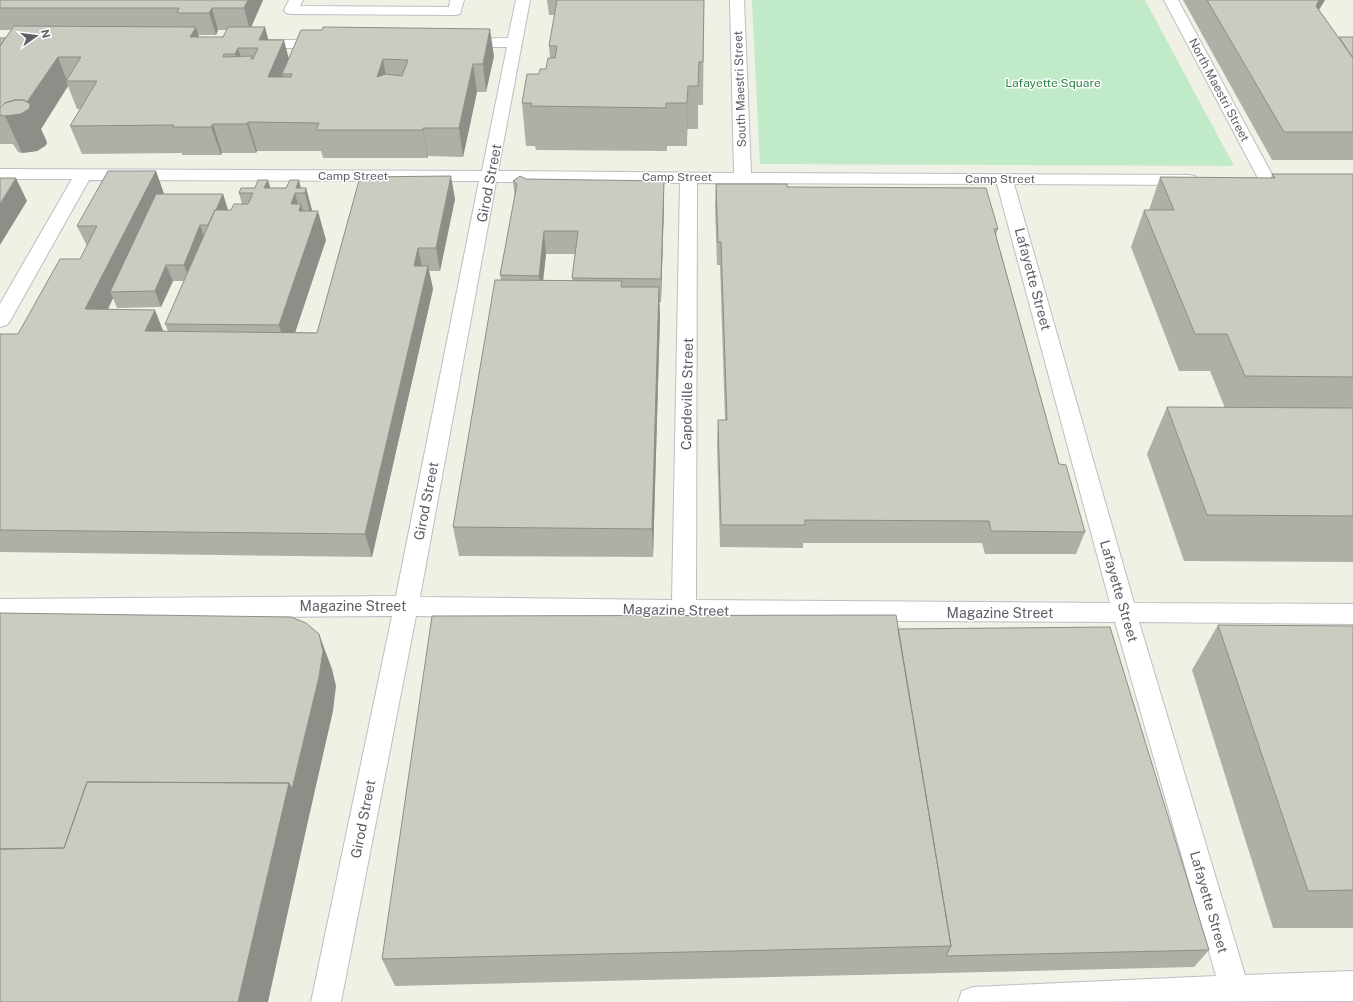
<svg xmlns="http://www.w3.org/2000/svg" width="1353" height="1002" font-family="'Public Sans',sans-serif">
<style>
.green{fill:#c0eac8}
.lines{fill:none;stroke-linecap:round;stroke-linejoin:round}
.minor-casing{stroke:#bdbec5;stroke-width:2}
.minor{fill:#fff;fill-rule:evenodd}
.wall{fill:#afafa7;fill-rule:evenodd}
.shaded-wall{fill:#8e8e88}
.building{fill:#cbcbc2;stroke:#8e8e88;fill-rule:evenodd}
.labels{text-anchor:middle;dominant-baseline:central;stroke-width:3;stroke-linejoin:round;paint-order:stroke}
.far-park-label{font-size:12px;fill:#2e8443;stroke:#fff}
.far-street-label{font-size:12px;fill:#5d5f67;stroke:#fff}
.street-label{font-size:14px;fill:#5d5f67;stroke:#fff}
</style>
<rect width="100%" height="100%" fill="#f0f0e5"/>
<path class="green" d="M752,0h393l89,166 -474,-2z"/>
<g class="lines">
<g class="minor-casing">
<path id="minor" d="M289,0h14l-3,6 149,1 1,-7h14l-4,14 -5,1 -164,-1 -5,-1 -2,-3z
M516,0h14l-32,171 236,2 -4,-173h14l7,173 438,2 6,1 2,4 -2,4 -6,1 -175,-1 120,419 219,1v20l-214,-2 106,353 108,-4v30l-395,1 4,-11 11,-4 243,-11 -101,-354 -431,-2 -268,-4 -75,386h-30l81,-386 -392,3v-20l396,-3 83,-415 -390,-1 -79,141 -3,4 -7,2v-23l72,-125h-72v-10l482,2 25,-124h-45l-5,-1 -2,-3 2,-3 5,-1 46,-1zM496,182l184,1 -8,417 -252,-3zM697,183l300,1 113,419 -414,-3z
M1164,0h14l97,180 -2,4 -6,1 -6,-1 -2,-4z
M256,40h68l5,1 2,3 -2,3 -5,1h-68l-5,-1 -2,-3 2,-3z"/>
</g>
<use href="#minor" class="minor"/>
</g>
<path class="wall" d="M0,0h263l-12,27 17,13 21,18 205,-2 -8,36h-9l-14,65 -35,-1v2h-105l-2,-7h-64l-1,2h-34l-1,2h-39v-2l-100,1 -12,-28 10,-17h-3l-9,-23 -27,43 5,11 1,3 -2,3 -8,5 -15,2 -4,-1 -5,-8h-13v-106h5l7,-8h-12zM218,30h9l-4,7h-24l-1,-2h18z
M547,0h157l-1,105h-5v24h-11v17h-20v5l-131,-1 -1,-4h-9l-4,-43 17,-29 7,-5 4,-11 -1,-12 6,-31h-6z
M1183,0h142l-6,10 20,28 14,-1v123h-81z
M156,171l8,23h59l5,16h3l11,-6 -3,-11 31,-5h36l6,23 14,29 -31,92 22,1 138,-134 -15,72h-11l4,18 -61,268 -372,-5v-218h18l62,-75 7,-13 -10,-20zM173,281h11l-19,43 3,7h-5l-55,-21 5,-12 4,10 44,-1z
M1272,174h81v388l-169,-1 -37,-107 20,-47 58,1 -15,-37h-31l-48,-124 13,-37h5l11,-33 111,1z
M526,179l138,25 -3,98h-2l1,14 -7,241 -194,-1 -6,-29 48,-247 -1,-5 15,-77 -2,-17zM546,254h29l-3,27h-29z
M716,184l71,3 211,42 -2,6 63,229 26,68 -9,22h-91l-3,-11h-179v5l-83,-1 -3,-104 1,-23h7l-5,-155h-3l-2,-58z
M1218,625l135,1v302h-80l-81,-258z
M898,629l311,321 -15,17 -799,19 -13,-27z"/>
<path class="shaded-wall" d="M248,0h15l-13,30 -6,-22z
M1319,0h6l-21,33 12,-27z
M212,8l6,22 -2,5 -7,-22z
M196,27l8,27 -14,-17z
M265,27l7,27 -13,-14z
M490,29l4,27 -8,36 -3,-28z
M284,40l7,27 -9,7 3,9 -17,-6z
M238,48l8,27 -3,7 -8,-28z
M58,57l9,24h-1l2,5 -27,43 5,11 1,3 -2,3 -8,5 -15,2 -17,-37z
M383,59l5,28 -11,-10z
M473,64l4,28 -14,65 -4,-29z
M688,86l-1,43v17z
M248,122l9,29 -1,2 -9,-29z
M213,124l9,29 -1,2 -10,-28z
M423,128l5,28v2l-5,-28z
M156,171l8,23 -54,98 3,6 -17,34 -11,-23z
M451,176l4,23 -15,72 -4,-23z
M16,178l11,23 -27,44v-41z
M268,180l8,28 -12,-20z
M299,180l3,13 -6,-5z
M664,181v23l-3,98v-23z
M306,188l8,29 -2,5 -7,-29z
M295,193l4,16 2,-5 8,28 -18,-28z
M223,194l5,16 -13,31 -5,-16z
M318,211l8,29 -38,114 -9,-29z
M200,225l6,16 -16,40 -6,-16z
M544,231l2,23 -5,45 -2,-23z
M418,248l5,23 -9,-5z
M166,265l7,16 -12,26 -6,-16z
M428,266l5,23 -61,268 -7,-23z
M659,287l1,29 -7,241 -1,-28z
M155,310l9,23 -19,-2z
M319,634l13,35 4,17 -3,25 -25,110 -40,181h-30z"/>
<path class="building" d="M0,0h248l-4,8h-32l-3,5h-32l2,-5h-179z
M557,0h147l-1,62h-4l-1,24h-10l-1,17h-21v5l-135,-2 1,-3h-10l5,-29h12l1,-5h6l2,-11h7l2,-12h-8z
M1207,0h112l-3,6 37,52v74h-69z
M14,26l182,1 -6,10h33l5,-10h37l-6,13h25l-16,37h23l1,-3h-10l19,-44h21l1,-3 167,2 -7,35h-10l-14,64h-36v2h-107l3,-7 -71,-1 -1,2h-34l-2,3h-38l1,-2 -104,1 27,-45h-31l15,-24h-23l-31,45 -3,-2h-9l-10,3 -5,5v-62zM238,48h20l-5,11h-2l1,-3 -29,1 1,-3h11zM383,59l25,1 -6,16 -16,-2 -9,3z
M1339,37h14v21z
M0,38h5l-5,8z
M15,100h9l6,4v2l-1,3 -8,5 -16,2 -5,-1v-7l5,-5z
M108,171h48l-71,138 70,1 -10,21 172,2 43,-156 91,-1 -15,72h-18l-4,18h14l-63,268 -365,-4v-196h18l42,-75h20l17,-33h-20z
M1272,174h81v203l-108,-1 -18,-42h-32l-51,-124h30l-14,-33 115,1z
M520,176l6,3 138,2 -3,98 -89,-1 6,-47h-34l-5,45 -39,-1 17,-91 -4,-3z
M0,178h16l-16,26z
M258,180h10l-4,8h22l4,-8h9l-3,8h10l-1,5h-10l-4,11h10l-2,7h19l-39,114 -114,-1 50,-114h16l3,-6h14l5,-11h-14l2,-5h14z
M716,184h71v3l199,1 12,41h-4l65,235 7,1 19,67 -94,-1 -2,-10 -184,-1v5h-84l-3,-105h9l-6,-178h-3z
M156,194h67l-7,16h-1l-7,15h-8l-16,40h-18l-11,26 -45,1z
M495,280l127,1 -1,6h38l-7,242 -199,-2z
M1167,407l186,1v108l-146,-1z
M0,613l291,4 15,6 13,11 4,17 -4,26 -27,112 -3,-6 -202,-1 -23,66 -64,1z
M896,615l55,331 -569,13 50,-343z
M1218,625l135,1v264l-45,1z
M1110,627l99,323 -263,6 5,-10 -53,-317z
M87,782l202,1 -51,219h-238v-153l64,-1z"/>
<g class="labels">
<g class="far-park-label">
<text x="1053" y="83">Lafayette Square</text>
</g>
<g class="far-street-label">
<text transform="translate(740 89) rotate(-92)">South Maestri Street</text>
<text transform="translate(1219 90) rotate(62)">North Maestri Street</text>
<text x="353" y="176">Camp Street</text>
<text x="677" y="177">Camp Street</text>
<text x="1000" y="179">Camp Street</text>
</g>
<g class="street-label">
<text transform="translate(489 183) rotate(-79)">Girod Street</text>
<text transform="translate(1033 279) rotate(75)">Lafayette Street</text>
<text transform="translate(687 394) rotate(-89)">Capdeville Street</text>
<text transform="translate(426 501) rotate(-79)">Girod Street</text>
<text transform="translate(1119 591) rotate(74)">Lafayette Street</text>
<text x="353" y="606">Magazine Street</text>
<text transform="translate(676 610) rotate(1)">Magazine Street</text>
<text x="1000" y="613">Magazine Street</text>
<text transform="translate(363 819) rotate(-79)">Girod Street</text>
<text transform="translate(1209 902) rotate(74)">Lafayette Street</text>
</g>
</g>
<g transform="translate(36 36) rotate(76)" stroke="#ffffff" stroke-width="3" paint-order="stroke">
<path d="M0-3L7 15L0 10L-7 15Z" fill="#5d5f67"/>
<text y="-6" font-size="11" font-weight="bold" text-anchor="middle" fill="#5d5f67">N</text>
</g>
</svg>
